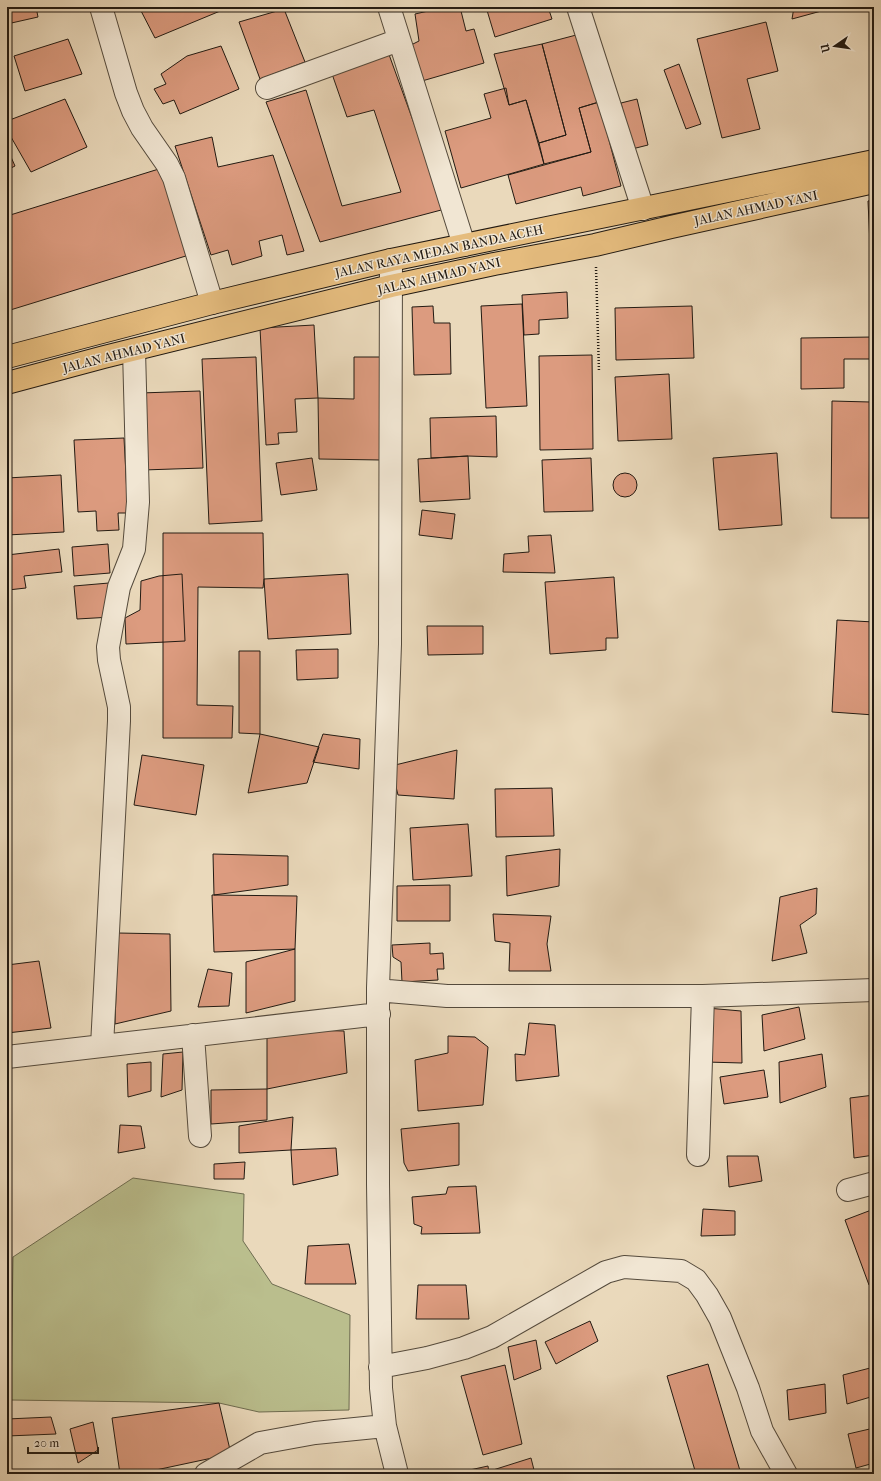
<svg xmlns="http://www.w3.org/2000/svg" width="881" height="1481" font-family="'IM FELL French Canon',serif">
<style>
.green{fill:#babe8d;stroke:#6e6c50}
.building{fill:#dc9b7f;stroke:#221a12}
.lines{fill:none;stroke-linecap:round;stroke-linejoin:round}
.minor-casing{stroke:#544a3c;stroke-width:24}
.major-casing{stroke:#221a12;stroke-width:24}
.path{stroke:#221a12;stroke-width:2.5;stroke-dasharray:1 2;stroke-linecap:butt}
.minor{stroke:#f1e6d3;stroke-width:22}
.major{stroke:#e5bc7e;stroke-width:22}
.labels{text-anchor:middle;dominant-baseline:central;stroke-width:3;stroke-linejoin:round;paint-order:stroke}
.street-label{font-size:13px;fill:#221a12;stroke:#f1e6d3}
</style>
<rect width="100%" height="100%" fill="#ead9bb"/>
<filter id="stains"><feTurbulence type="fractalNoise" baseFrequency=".005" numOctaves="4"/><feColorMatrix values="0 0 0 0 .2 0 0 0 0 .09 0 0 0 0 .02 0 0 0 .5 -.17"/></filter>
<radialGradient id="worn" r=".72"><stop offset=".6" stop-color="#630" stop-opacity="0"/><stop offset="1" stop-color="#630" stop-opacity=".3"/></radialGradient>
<path class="green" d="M133,1178l111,16 -1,47 29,43 78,31 -1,95 -90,2 -40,-9 -208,-3 2,-143z"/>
<path class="building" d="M7,7h29l2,10 -31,7z
M139,7h86v2l-70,29z
M446,7h14l6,24 8,-2 10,34 -62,18 -11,-36 8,-4 -4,-27z
M486,7h62l4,12 -57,18z
M794,7h42l-44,12z
M284,9l21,53 -45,17 -21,-57z
M766,22l12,49 -31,8 13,50 -38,9 -25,-99z
M580,34l19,68 -20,6 12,44 -47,12 -5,-21 27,-8 -24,-91z
M68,39l14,35 -57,17 -11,-35z
M542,44l24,91 -27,8 -13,-43 -17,5 -15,-51z
M221,46l18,43 -59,25 -6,-14 -11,4 -9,-15 12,-5 -5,-10 26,-18z
M387,49l58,160 -125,33 -54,-140 40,-12 36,116 59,-14 -27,-82 -27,7 -16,-46z
M679,64l22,60 -15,5 -22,-59z
M506,88l3,17 17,-5 18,64 -83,24 -16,-57 46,-13 -7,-24z
M65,99l22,48 -56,25 -24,-42v-9z
M637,99l11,46 -16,4 -11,-46z
M599,102l22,84 -38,10 -2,-9 -65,17 -8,-29 83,-23 -12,-44z
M212,137l6,30 55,-12 31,96 -17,4 -5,-20 -23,6 3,15 -30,9 -4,-15 -17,5 -36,-109z
M7,148l8,18 -8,4z
M162,168l27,87 -182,56v-95z
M874,200v44l-4,1 -2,-44z
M567,292l1,26 -29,2v14l-15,1 -2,-40z
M522,304l5,102 -41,2 -5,-102z
M433,306l1,17h16l1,51 -37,1 -2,-68z
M692,306l2,52 -78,2 -1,-52z
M314,325l4,73 -23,1 2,33 -19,1 1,11 -13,1 -6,-117z
M873,337v22h-29v29l-43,1v-51z
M592,355l1,94 -53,1 -1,-94z
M256,357l6,164 -53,3 -7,-165z
M354,357h28l-1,103 -62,-1 -1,-61 36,1z
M669,374l3,65 -54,2 -3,-64z
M200,391l3,77 -60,2 -3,-77z
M832,401l38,1 -1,116h-38z
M496,416l1,41 -29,-1 -37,2 -1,-40z
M124,438l4,75h-10l1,17 -22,1 -1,-20 -18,1 -4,-72z
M777,453l5,72 -63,5 -6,-72z
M468,456l2,43 -50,3 -2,-43z
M312,458l5,32 -36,5 -5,-32z
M591,458l2,53 -49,1 -2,-52z
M613 485a12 12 0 1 1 24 0a12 12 0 1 1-24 0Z
M61,475l3,57 -57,3v-57z
M422,510l33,4 -3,25 -33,-4z
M163,533h100l1,46 -1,9 -65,-1 -1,118 36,1 -1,32h-69z
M551,535l4,38 -52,-1 1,-18 25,-2 -1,-16z
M108,544l2,29 -36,3 -2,-29z
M59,549l3,23 -38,4 2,12 -18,2 -1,-35z
M182,574l3,67 -59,3 -1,-26 15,-8 1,-29 18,-5z
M348,574l3,60 -83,5 -4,-60z
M614,577l4,61h-12v12l-56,4 -5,-72z
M109,583l3,34 -35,2 -3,-33z
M837,620l37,2v93l-42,-3z
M427,626h56v28l-55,1z
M338,649v29l-41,2 -1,-30z
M239,651h21v83l-21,-1z
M260,734l59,13 -12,36 -59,10z
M323,734l37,5 -1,30 -46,-7z
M457,750l-3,49 -56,-4 -7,-29z
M142,755l62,10 -8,50 -62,-10z
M552,788l2,48 -58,1 -1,-48z
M468,824l4,52 -59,4 -3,-52z
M560,849l-1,37 -52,10 -1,-40z
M213,854l75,2v29l-74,10z
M450,885v36h-53v-35z
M817,888l-1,26 -16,11 7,28 -35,8 8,-64z
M212,895l85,1 -2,53 -81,3z
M493,914l58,2 -4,28 4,27h-42l1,-28 -15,-2z
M118,933l52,1 1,77 -56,13z
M430,943v11l13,-1 1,16h-7l1,11 -36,2 -1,-20 -8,-5 -1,-12z
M295,949v52l-49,12v-51z
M39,961l12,67 -44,5v-68z
M208,969l24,4 -3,33 -31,1z
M799,1007l6,32 -41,12 -2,-36z
M707,1008l34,3 1,52 -36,-1z
M529,1023l26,2 4,51 -43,5 -1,-27 10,1z
M267,1029l77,2 3,42 -80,16z
M448,1036l27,1 13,10 -5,58 -65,6 -3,-51 33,-7z
M183,1052l-1,38 -21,7 2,-43z
M822,1054l4,33 -46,16 -1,-41z
M151,1062v29l-23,6 -1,-33z
M764,1070l4,27 -44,7 -4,-27z
M267,1089v31l-56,4v-34z
M874,1095v60l-20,3 -4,-60z
M293,1117l-2,33 -52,3v-27z
M459,1123v42l-51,6 -4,-8 -3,-34z
M120,1125l21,1 4,22 -27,5z
M336,1148l2,27 -45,10 -2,-35z
M727,1156h31l4,25 -33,6z
M245,1162l-1,17h-30v-15z
M476,1186l4,47 -59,1 1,-7 -8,-3 -2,-27 34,-3 2,-7z
M703,1209l32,2v24l-34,1z
M874,1209v74l-5,2 -24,-65z
M349,1244l7,40h-51l3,-38z
M418,1285h48l3,34h-53z
M590,1321l8,20 -42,23 -11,-22z
M536,1340l5,29 -27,11 -6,-33z
M708,1364l33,110h-45l-29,-98z
M505,1365l17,79 -39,11 -22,-79z
M874,1367v29l-27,8 -4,-29z
M825,1384l1,29 -37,7 -2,-30z
M219,1403l12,51 -94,20h-17l-8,-56z
M51,1417l5,17 -49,2v-17z
M93,1422l5,28 -20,13 -8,-34z
M874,1428v35l-18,5 -8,-34z
M531,1458l4,16h-41l-1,-4z
M488,1466l1,8h-33v-1z"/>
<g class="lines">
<g class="minor-casing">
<path id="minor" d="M101,7l25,86 7,18 9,17 25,36 7,14 38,125
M389,7l75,238
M578,7l65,202
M267,88l132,-48
M391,260l-1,384 -12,344v196l3,204 4,38 12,48
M378,988l10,3 59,5h256l171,-6
M193,1035l7,101
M102,1046l17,-325v-14l-10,-47 -1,-13 11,-60 15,-38 4,-47 -4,-152
M7,1057l372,-43
M698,1155l5,-159
M848,1190l26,-7
M380,1367l47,-9 37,-10 28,-11 114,-65 18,-5 57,4 15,9 11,15 13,23 28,70 14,43 24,43
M206,1474l54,-31 55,-10 70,-7"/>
</g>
<g class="major-casing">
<path id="major" d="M7,357l205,-54 179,-43 483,-99
M7,383l97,-26 287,-71 103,-22 101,-19 76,-18 203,-45"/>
</g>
<path class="path" d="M596,267l3,105"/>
<use href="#minor" class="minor"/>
<use href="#major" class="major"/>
</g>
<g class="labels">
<g class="street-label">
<text transform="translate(756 208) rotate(-12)">JALAN AHMAD YANI</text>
<text transform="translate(439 251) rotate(-12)">JALAN RAYA MEDAN BANDA ACEH</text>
<text transform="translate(439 276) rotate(-13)">JALAN AHMAD YANI</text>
<text transform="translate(124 353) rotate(-14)">JALAN AHMAD YANI</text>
</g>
</g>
<rect width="881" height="1481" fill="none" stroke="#ead9bb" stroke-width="24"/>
<rect x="8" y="8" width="865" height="1465" fill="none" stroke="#221a12" stroke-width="2"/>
<rect x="12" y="12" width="857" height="1457" fill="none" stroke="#221a12"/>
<g transform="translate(835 46) rotate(257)" stroke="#f1e6d3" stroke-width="3" paint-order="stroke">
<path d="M0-3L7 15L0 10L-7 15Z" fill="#221a12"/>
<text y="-6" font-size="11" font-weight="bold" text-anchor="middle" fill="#221a12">U</text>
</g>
<path d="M28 1447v6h70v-6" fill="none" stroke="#221a12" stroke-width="2"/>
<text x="34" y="1447" font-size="12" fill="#221a12" stroke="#f1e6d3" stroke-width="3" paint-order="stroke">20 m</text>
<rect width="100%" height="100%" filter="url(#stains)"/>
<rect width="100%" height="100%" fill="url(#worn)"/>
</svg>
